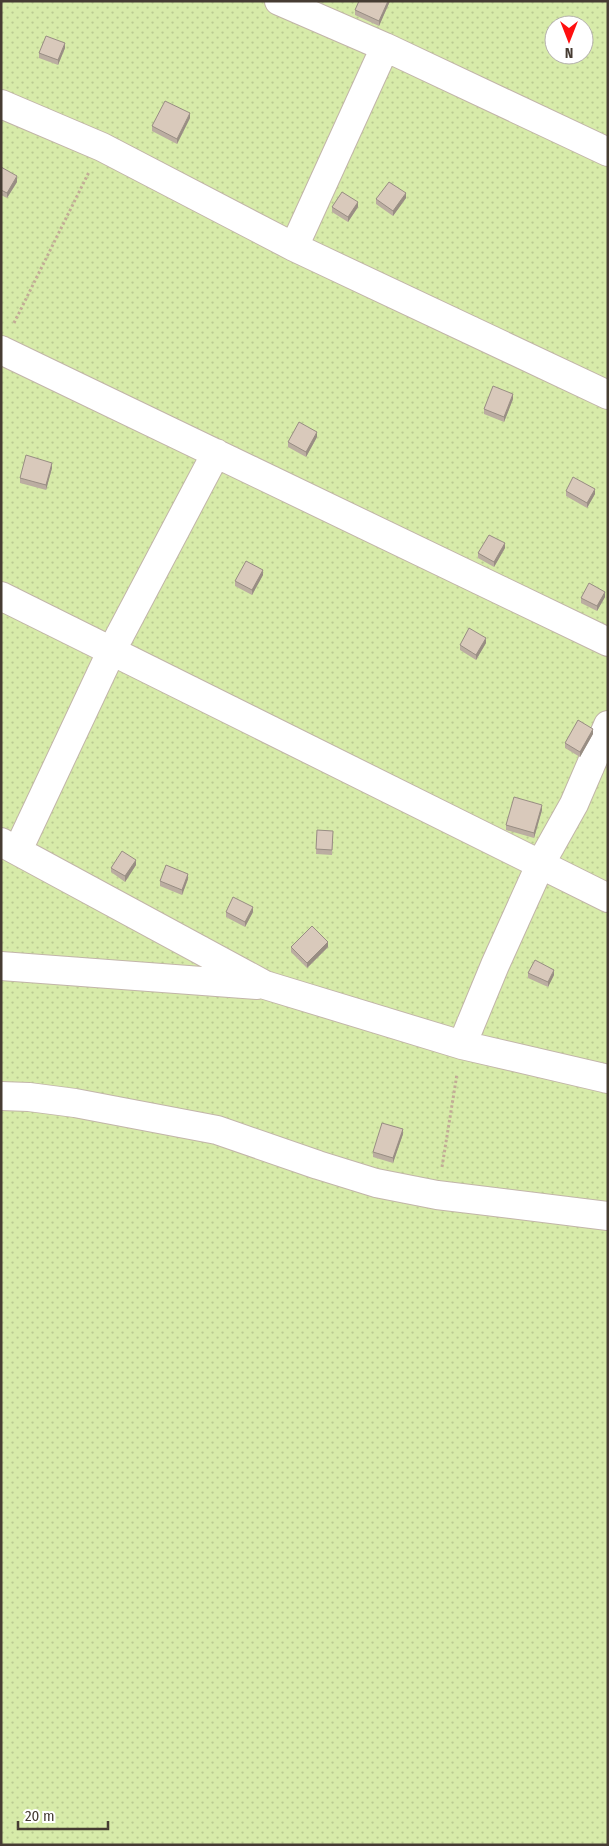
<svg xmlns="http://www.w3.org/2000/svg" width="609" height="1846" font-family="'Fira Sans Condensed',sans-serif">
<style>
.grass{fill:url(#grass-dots);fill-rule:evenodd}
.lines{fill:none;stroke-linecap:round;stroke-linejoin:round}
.minor-casing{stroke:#c2b5a9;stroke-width:30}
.path{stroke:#c2ac96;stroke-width:3;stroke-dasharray:2.5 2.5;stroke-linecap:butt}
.minor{stroke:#fff;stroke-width:28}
.wall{fill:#bbada1}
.shaded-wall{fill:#988d83}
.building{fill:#d9c9bb;stroke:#988d83}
</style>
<defs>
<pattern id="grass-dots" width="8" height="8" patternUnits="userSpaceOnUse" patternTransform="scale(1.25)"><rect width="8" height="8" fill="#d7eba9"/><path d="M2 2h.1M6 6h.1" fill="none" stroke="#baca92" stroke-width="1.8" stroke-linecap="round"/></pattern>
</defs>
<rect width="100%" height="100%" fill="#f3ece4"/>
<path class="grass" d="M1,1h607v1844h-607zM554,25h30v30h-30z"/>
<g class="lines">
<g class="minor-casing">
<path id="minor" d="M279,1l106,46 223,105
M1,104l101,43 192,100 314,148
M294,247l91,-200
M1,350l607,292
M1,596l607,302
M1,842l264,143 197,60 146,34
M18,850l94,-200 104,-197
M1,966l256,19
M462,1045l33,-80 46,-102 33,-59 34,-79
M1,1096l28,1 46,6 142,27 101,35 58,18 61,12 171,21"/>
</g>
<path class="path" d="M14,323l75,-151
M442,1167l15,-93"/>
<use href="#minor" class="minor"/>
</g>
<path class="wall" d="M359,1h31l-11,25 -24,-11v-5z
M65,48l-7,17 -19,-7v-5z
M190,118l-13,26 -25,-13v-5z
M1,167l16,15 -10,16 -6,-3z
M406,198l-13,18 -17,-12v-5z
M332,207h26l-10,15 -16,-10z
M513,399l-9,23 -20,-8v-5z
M317,437l-11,20 -18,-10v-5z
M52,468l-6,22 -26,-7v-5z
M566,491l29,3 -8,14 -21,-12z
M505,548l-11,19 -16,-9v-5z
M263,575l-11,20 -17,-9v-5z
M605,597l-8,14 -16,-8v-5z
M486,643l-10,17 -16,-10v-5z
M593,734l-13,23 -15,-9v-5z
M542,810l-8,28 -28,-8v-5z
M317,830l16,6 -1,19 -16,-1z
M136,865l-11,17 -14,-10v-4z
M188,879l-6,16 -22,-9v-5z
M226,912h27l-8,15 -19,-10z
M291,947h37l-21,21 -16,-16z
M528,973l26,2 -6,12 -20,-9z
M403,1134l-10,29 -20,-6v-5z"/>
<path class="shaded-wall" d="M388,1h2l-11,25v-5z
M65,43v5l-7,17v-5z
M190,113v5l-13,26v-5z
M17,176v6l-10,16v-5z
M406,193v5l-13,18v-5z
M358,202v5l-10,15v-5z
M513,394v5l-9,23v-5z
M317,432v5l-11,20v-5z
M52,463v5l-6,22v-5z
M595,489v5l-8,14v-5z
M505,543v5l-11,19v-5z
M263,570v5l-11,20v-5z
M605,592v5l-8,14v-5z
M486,638v5l-10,17v-5z
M593,729v5l-13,23v-5z
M542,805v5l-8,28v-5z
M136,860v5l-11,17v-6z
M188,874v5l-6,16v-5z
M253,907v5l-8,15v-5z
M328,942v5l-21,21v-5z
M554,970v5l-6,12v-5z
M403,1129v5l-10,29v-5z"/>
<path class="building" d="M359,1h29l-9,20 -24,-11z
M46,36l19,7 -7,17 -19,-7z
M165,101l25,12 -13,26 -25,-13z
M1,167l16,9 -10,17 -6,-3z
M389,182l17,11 -13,18 -17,-12z
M342,192l16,10 -10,15 -16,-10z
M493,386l20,8 -9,23 -20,-8z
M299,422l18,10 -11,20 -18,-10z
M26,455l26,8 -6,22 -26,-7z
M573,477l22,12 -8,14 -21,-12z
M489,535l16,8 -11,19 -16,-9z
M246,561l17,9 -11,20 -17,-9z
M589,583l16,9 -8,14 -16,-8z
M469,628l17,10 -10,17 -16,-10z
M578,720l15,9 -13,23 -15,-9z
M514,797l28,8 -8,28 -28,-8z
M317,830l16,1 -1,19 -16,-1z
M122,851l14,9 -11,16 -14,-8z
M166,865l22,9 -6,16 -22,-9z
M233,897l20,10 -8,15 -19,-10z
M312,926l16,16 -21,21 -16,-16z
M535,960l19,10 -6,12 -20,-9z
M382,1123l21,6 -10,29 -20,-6z"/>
<rect width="609" height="1846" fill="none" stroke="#463c33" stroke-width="5"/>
<g transform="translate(569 40) rotate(180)"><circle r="24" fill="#ffffff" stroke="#b5b1ad"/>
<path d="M0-4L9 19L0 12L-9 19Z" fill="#ff0f10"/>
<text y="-8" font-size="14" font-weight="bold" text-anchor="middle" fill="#463c33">N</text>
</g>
<path d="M18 1821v8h90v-8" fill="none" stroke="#463c33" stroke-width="2.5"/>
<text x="25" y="1821" font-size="15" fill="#463c33" stroke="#ffffff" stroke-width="4" paint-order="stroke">20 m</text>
</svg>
